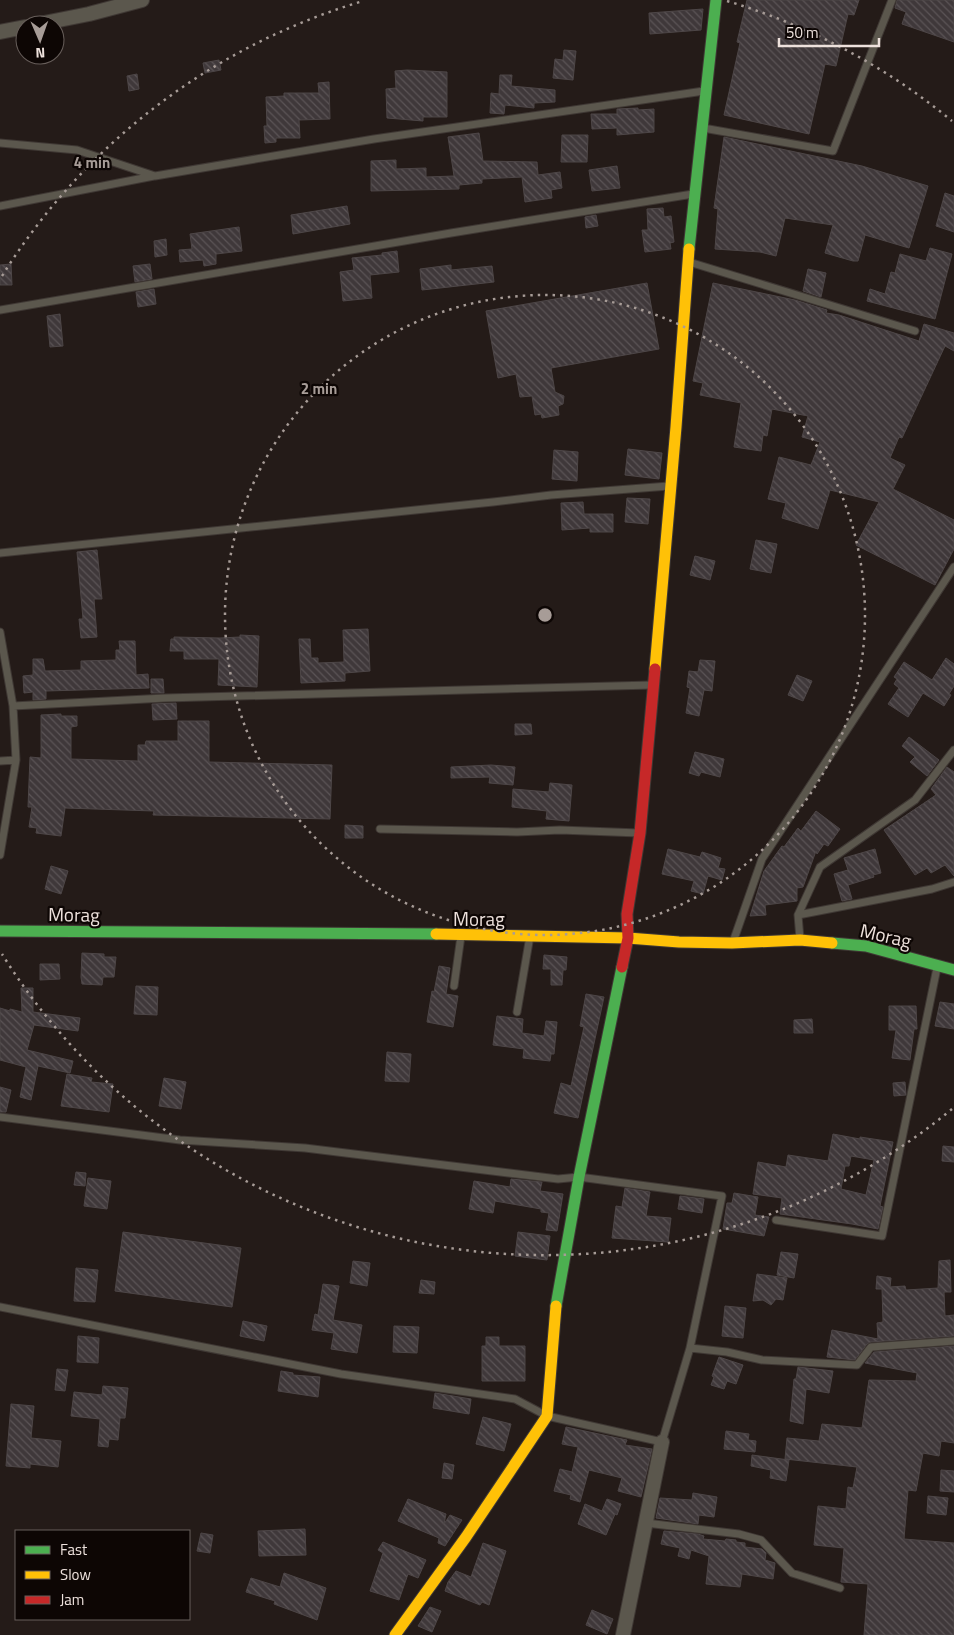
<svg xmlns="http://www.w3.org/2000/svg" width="954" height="1635" font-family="'Titillium Web',sans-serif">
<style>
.building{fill:url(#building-back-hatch);stroke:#4d4647;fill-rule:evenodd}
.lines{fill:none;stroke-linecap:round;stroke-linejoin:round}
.lane-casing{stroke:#3f3834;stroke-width:9}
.street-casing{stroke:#3f3834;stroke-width:16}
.fast-casing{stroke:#3f3834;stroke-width:13}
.slow-casing{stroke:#3f3834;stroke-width:13}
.jam-casing{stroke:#3f3834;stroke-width:13}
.lane{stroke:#5b574d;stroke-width:7}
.street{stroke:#5b574d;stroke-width:14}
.fast{stroke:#4caf50;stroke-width:11}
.slow{stroke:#ffc107;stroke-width:11}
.jam{stroke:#c62828;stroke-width:11}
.ring{fill:none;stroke:#a79c97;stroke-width:2.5;stroke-dasharray:2.5 5}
.labels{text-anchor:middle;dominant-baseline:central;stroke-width:4.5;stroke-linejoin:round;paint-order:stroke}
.street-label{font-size:19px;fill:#ede1dc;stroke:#0d0604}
.centre{fill:#a79c97;stroke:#0d0604;stroke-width:2.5}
.ring-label{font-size:15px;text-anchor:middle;font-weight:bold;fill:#a79c97;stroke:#0d0604;stroke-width:4.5;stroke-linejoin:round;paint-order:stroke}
</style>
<defs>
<pattern id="building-back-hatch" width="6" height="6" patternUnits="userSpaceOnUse" patternTransform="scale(1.25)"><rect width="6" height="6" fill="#3f383a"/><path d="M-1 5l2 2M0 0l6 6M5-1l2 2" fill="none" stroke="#5b5456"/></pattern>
</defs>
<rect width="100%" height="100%" fill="#241b18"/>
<path class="building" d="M747,0h112l-5,15 -6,-1 -12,52 -11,-2 -16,70 -85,-19 16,-72 -3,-1z
M897,0h57v42l-52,-18 4,-12 -11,-4z
M703,9l-2,21 -51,4 -1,-21z
M564,50l12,1 -3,29 -20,-2 2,-19 8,1z
M219,60l2,10 -16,3 -2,-10z
M407,70l40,2v45h-24v4l-36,-3 -1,-29 10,-1 -1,-17z
M137,74l2,15 -10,2 -2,-15z
M500,75h12l-1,11 44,4v12l-21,1v5l-29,-3 -1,9 -14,-1 1,-20 8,1z
M329,82l1,37 -31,1 1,18h-24v4l-11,1 -1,-17h3l-1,-29 18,-1v-3h35l-1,-10z
M638,108v2l16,-1v23l-37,3v-7l-25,1 -1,-15h26v-5z
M479,133l4,28 54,1 1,13 22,-3 2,16 -11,2 1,8 -27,4 -3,-25 -40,2v4l-23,2v4l-88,2v-30l25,-1v9l30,-1v9l28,-1 -6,-39z
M562,135h26l-1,27h-26z
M724,137l138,29 66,20 -19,62 -44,-13 -7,26h-5l-28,-8 8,-28 -48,-7 -9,38 -16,-4 -45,-3 3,-40 -4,-1z
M617,166l3,22 -28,3 -3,-21z
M945,193l9,3v36l-18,-6z
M347,206l3,18 -57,10 -2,-19z
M663,208l1,9 7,-1 3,26 -4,1 1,6 -26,3 -3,-22h6l-1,-21z
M596,215l2,11 -12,2 -1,-11z
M239,227l3,24 -26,3v10l-12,2 -1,-6 -23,2 -1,-12 13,-1 -2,-15z
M166,239l1,16 -12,2 -1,-16z
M930,248l22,6 -17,65 -68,-18 3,-12 15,5 6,-22 4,1 5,-19 26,7z
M397,251l2,21 -29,3 2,23 -29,3 -3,-29 14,-2 -2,-12 30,-3v-2z
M11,264l1,21h-12v-20z
M150,264l2,15 -17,3 -2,-16z
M451,265v5l41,-4 2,16 -72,8 -2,-21z
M808,269l18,4 -5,24 -18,-6z
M647,283l12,66 -108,19 4,24 9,4 -1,8 -5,2 1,9 -17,3 -1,-4 -6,1 -3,-19 -12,1 -4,-23 -18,4 -12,-67z
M713,283l82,17 32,10 -1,3 13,2 80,26 5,-17 30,9v18l-9,-5 -43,92 -3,-1 -9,21 15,7 -12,24 61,31v29l-19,36 -79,-40 23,-43 -49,-12 -12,39 -36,-11 4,-15 -18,-4 11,-42 32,8 9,-23 -18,-5 6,-21 -36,-7 -5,27 -4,-1 -2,16 -27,-4 7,-44 -41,-8 3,-12 -10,-2z
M154,289l2,15 -18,3 -2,-15z
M60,314l3,32 -13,1 -3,-31z
M628,449l34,4 -3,26 -34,-4z
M554,450l24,2 -1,29 -25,-2z
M627,498l23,1 -2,25 -23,-2z
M583,502l1,12h29v18h-23v-4l-28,2 -1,-27z
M756,540l21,4 -6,29 -21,-4z
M97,550l5,49h-8l3,38 -16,1 -2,-19h4l-6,-67z
M695,556l20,5 -5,19 -20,-5z
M368,629l2,42 -25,2v8l-44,2 -2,-44h11l1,19h7v5l26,-1 -1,-32z
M240,635l19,1 -2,51 -39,-2 1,-26h-35v-8h-14l1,-12h3v-2l46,1 20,-1z
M119,641h16l1,34 12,-1 1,14 -103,3v8l-13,1v-8l-9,1 -1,-17 10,-1v-16h10l2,12 36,-1v-9l35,-1v-10h4z
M946,658l8,6v22l-5,8 2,1 -7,11 -21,-13 -15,24 -20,-13 11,-16 -5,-4 3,-5 -3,-2 10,-15 28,18z
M700,660l15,1 -3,30 -8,-1 -5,26 -13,-3 4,-25 -3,-1 2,-16 9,1z
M797,675l15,6 -9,20 -15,-6z
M151,679h12l1,14h-13z
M176,703l1,16 -24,1 -1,-16z
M61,714v2h16v10l-6,1v32l67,2v-16h7l1,-4h32v-20h31v41l123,3 -2,54 -177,-4 1,-4 -89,-3 -4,28 -25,-3 1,-5 -8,-1 3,-20h-4l2,-50 11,1v-43z
M515,724h16l1,10 -17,1z
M909,737l30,23 -12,16 -17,-14 5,-5 -13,-11z
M695,752l29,7 -4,18 -19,-5 -2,4 -10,-3z
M491,765l24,2 -2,18 -24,-2 1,-6 -39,1v-11z
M947,767l7,5v104l-9,-11 -14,8 -4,-5 -12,7 -31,-45 52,-35 -5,-6z
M550,783l22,2 -3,36 -23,-2 1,-8 -35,-4 1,-18 36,3z
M816,811l24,18 -12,17 -4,-2 -7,10 -1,-3 -13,36 -6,1v13l-32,4 1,10 -16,1 14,-45 18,-25 2,1 14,-19 3,3z
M345,825l18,1v12h-18z
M668,849l32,8 2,-5 19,6 -3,10 7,1 -3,11 -14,-4 -5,18 -12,-3 3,-10 -32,-7z
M875,849l6,24 -8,2 1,2 -26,8 4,14 -10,2 -8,-27 14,-4 -4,-12z
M51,866l17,5 -7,23 -16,-5z
M82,953l22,1v3h12l-2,20h-11l-1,8 -20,-1 -1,-7z
M544,955l23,2 -1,13h-3l-1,15h-11v-16h-8z
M40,964h19l1,15 -20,1z
M439,966l11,2 -4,26 12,2 -5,31 -26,-5 5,-31 2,1z
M136,986l22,1 -1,28 -23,-1z
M21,988h12v24l47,6 -2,13 -44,-6 -7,25 46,11 -3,12 -32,-7 -7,34 -11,-3 6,-30 -26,-7v-52l10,3v-2l12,3z
M586,994l18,3 -26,121 -24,-5 7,-30 10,3 13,-59 -4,-1z
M940,1002l14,2v25l-19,-3z
M889,1006h27l1,23h-3l-4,31 -18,-2 4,-28h-7z
M497,1016l26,3 -1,14 22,3 2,-15 11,1 -3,32h-3l-1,7 -27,-3 1,-9 -31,-4z
M812,1019l1,14h-19v-13z
M387,1052l24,2 -2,28 -24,-1z
M67,1074l25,4 -1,4 22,2 -4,28 -48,-6z
M164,1078l22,4 -5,27 -22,-3z
M905,1082l1,13 -12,1 -1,-13z
M0,1087l11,3 -5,22h-6z
M833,1134l27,5v-2l33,5 -13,64 3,1 -5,22 -26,-5 -72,-10 2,-16 -29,-4 5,-32 28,5 2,-12 40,6zM851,1156l23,4 -8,35 -25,-6 4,-23h4z
M943,1146l11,1v15l-12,-1z
M76,1172l10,1 -1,13 -11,-1z
M88,1178l23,3 -4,28 -23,-3z
M511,1179l31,3 -2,9 23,3 -6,37 -11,-1 3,-17 -8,-1v-3l-46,-8 -2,12 -24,-4 5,-28 36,6z
M625,1188l25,4 -4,24 25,2 -3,24 -56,-4 4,-32 6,1z
M734,1193l24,4 -3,18 14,2 -5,19 -41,-7 4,-26h5z
M680,1196l24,3 -2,14 -24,-4z
M123,1232l118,16 -9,59 -117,-16z
M518,1232l32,4 -3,24 -32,-4z
M781,1252l17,2 -4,24 -17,-3z
M950,1260l1,32h-7l1,24 9,-1v21l-83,6 -4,2 -12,16 -28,-3 5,-27 46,9 -1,-16 6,-1 -1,-33h-6l1,-13 14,2 -1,9 15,-1 1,4 32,-2 1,-27z
M353,1261l17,2 -3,23 -17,-3z
M76,1268l22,2 -3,32 -21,-1z
M757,1274l30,4 -4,22 -7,-1 -5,6 -8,-5 -10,1z
M421,1280l14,2 -1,12 -15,-1z
M323,1284l16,2 -6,34 29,5 -5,28 -26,-4 3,-16 -22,-3 3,-16 3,1z
M725,1306l21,2 -3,30 -21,-2z
M243,1321l24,5 -3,15 -24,-5z
M394,1326l25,1 -2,26 -24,-1z
M78,1336l21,2 -1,25 -21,-1z
M486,1337h13v9h26v35h-43v-35h4z
M954,1346v97l-13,-2 -2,15 -16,-3 -7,38 -8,-1 -4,49 50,4v92h-90l4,-51 -27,-2 3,-34 -30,-3 4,-39 28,3 2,-22 5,1 4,-21 -72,-8 2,-21 32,3 3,-17 40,4 7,-48 47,1 1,-8 -52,-10 9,-11z
M719,1357l24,8 -7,19 -9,-3 -3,8 -13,-4 3,-8 -2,-1z
M798,1367l35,4 -4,22 -23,-4 -3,35 -13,-3 4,-42h2z
M57,1369l11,1 -3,21 -10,-1z
M281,1371l12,2v2l27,2 -2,20 -40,-6z
M103,1386l25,2 -3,30h-5l-2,22 -9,-1 -1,8 -10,-1 2,-27 -29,-3 3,-24 28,3z
M435,1393l36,6 -2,15 -36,-6z
M11,1404l23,2 -3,32 30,3 -3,26 -28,-3v4l-24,-2z
M483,1417l28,7 -7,27 -28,-7z
M566,1427l61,13 -2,5 27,4 -11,48 -23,-6 4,-13 -33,-8 -9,32 -10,-3 1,-4 -17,-4 6,-22 12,3 6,-25 -16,-3z
M726,1431l23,3 -1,6 8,1 -1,11 -31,-3z
M752,1455l37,5 -3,21 -16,-3 1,-8 -20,-4z
M444,1463l10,2 -2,14 -10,-1z
M941,1470l13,1v21l-14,-1z
M693,1493l24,4 -3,20 -15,-2 -1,9 -42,-6 4,-20 32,2z
M928,1496l20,2 -2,17 -19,-2z
M408,1499l38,15 -2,10 6,-9 12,5 -17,26 -7,-3 1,-5 -41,-17z
M607,1499l14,5 -4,11 -2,-1 -9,21 -28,-11 7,-20 17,7z
M305,1529l1,26 -47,1 -1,-25z
M664,1531l34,3 6,2 -1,3 22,2 1,-2 10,1v2l9,1v4l17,2 4,4 -1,7 10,3 -2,16 -31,-5 -2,13 -34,-3 3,-28 -18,-6 -2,9 -11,-3 2,-8 -19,-4z
M201,1533l12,2 -3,18 -13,-2z
M383,1542l43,18 -8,18 -10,-4 -9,26 -29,-9 13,-38 -5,-3z
M483,1543l23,8 -17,54 -7,-3 -2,3 -35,-14 3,-9 8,-11 15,6z
M284,1573l42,15 -9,32 -43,-16 1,-3 -29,-9 5,-14 29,9z
M430,1607l11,4 -9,21 -14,-6z
M592,1610l21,9 -6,15 -21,-9z"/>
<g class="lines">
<g class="lane-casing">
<path id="lane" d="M703,128l130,23 59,-151
M0,143l77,7 78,26 219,-37 330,-48
M0,206l154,-30
M689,262l226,69
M0,310l451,-77 242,-39
M0,553l493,-51 58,-7 118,-9
M0,632l13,74 3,54 -16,95
M13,706l152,-8 487,-13
M0,761l16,-1
M380,829l137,3 43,-2 79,3
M798,915l134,-26 22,-7
M800,939l-2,-24 22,-48 95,-67 39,-50
M733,942l29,-83 192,-292
M454,986l7,-50
M517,1012l13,-76
M0,1117l180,23 125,8 253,31 21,-2 143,19 -32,152 37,4 35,8 95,5 14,-18 83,-6
M776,1220l106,16 55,-268
M0,1307l341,67 174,25 32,17 115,26 28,-94
M646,1523l93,11 22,6 31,33 48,15"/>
</g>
<g class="street-casing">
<path id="street" d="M34,25l55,-11 53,-14
M0,32l25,-5
M623,1635l39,-193"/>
</g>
<g class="fast-casing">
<path id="fast" d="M689,249l27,-249
M0,931l436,3
M832,943l34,3 88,24
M556,1306l23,-129 43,-210"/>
</g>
<g class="slow-casing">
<path id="slow" d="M655,669l21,-242 13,-178
M436,934l192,4 51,4 53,1 68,-3 32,3
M395,1635l71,-98 81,-121 9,-110"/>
</g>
<g class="jam-casing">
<path id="jam" d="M622,967l6,-29 -1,-24 13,-81 15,-164"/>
</g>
<use href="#lane" class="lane"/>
<use href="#street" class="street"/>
<use href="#fast" class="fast"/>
<use href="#slow" class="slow"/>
<use href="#jam" class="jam"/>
</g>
<g class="ring">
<circle cx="545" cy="615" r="320"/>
<path d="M952 1109A640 640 0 0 1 2 954M2 276A640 640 0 0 1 363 1M727 1A640 640 0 0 1 952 121"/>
</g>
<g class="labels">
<g class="street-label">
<text transform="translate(74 914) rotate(1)">Morag</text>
<text x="479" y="918">Morag</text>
<text transform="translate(886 935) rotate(13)">Morag</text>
</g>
</g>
<circle cx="545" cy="615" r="8" class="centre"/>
<g class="ring-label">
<text x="92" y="168">4 min</text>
<text x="319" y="394">2 min</text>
</g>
<rect x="15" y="1530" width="175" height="90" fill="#0d0604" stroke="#675e5a"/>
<rect x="25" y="1546" width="25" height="8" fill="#4caf50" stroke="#675e5a"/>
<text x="60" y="1555" font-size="15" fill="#ede1dc">Fast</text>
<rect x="25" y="1571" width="25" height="8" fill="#ffc107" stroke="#675e5a"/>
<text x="60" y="1580" font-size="15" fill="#ede1dc">Slow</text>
<rect x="25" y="1596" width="25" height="8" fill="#c62828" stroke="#675e5a"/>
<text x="60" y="1605" font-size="15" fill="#ede1dc">Jam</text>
<g transform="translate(40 40) rotate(178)"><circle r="24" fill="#0d0604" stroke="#675e5a"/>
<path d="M0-4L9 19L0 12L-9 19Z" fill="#a79c97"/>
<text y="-8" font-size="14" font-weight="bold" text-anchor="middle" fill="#ede1dc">N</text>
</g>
<path d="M779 38v8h100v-8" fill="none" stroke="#ede1dc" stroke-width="2.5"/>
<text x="786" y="38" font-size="15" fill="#ede1dc" stroke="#0d0604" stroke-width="4" paint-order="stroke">50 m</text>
</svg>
